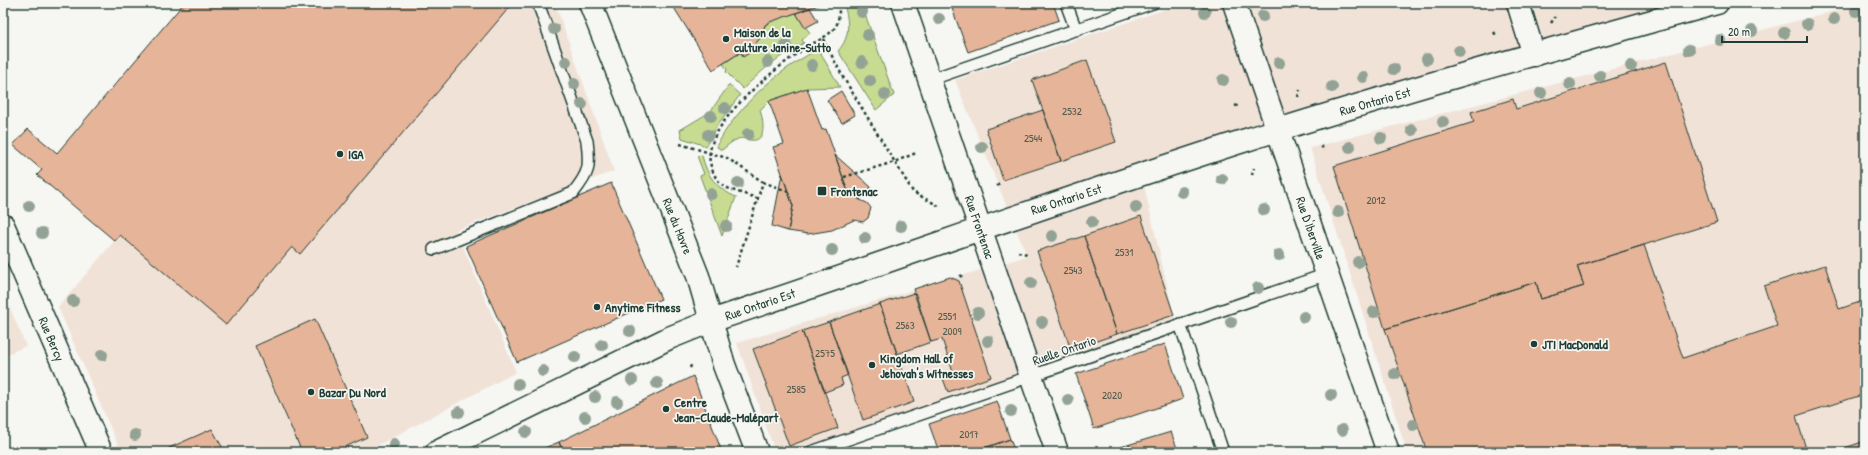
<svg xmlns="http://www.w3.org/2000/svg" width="1868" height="455" font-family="'Patrick Hand',sans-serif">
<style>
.built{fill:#f1e2d7}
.green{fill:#c7dc91;stroke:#738c62}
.building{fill:#e6b498;stroke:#1f3d34}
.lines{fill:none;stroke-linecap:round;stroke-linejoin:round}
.service-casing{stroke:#1f3d34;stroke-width:14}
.minor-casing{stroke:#1f3d34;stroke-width:25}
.secondary-casing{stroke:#1f3d34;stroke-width:25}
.path{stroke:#1f3d34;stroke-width:2.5;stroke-dasharray:3 3;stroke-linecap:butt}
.service{stroke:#f6f6f2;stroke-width:11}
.minor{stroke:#f6f6f2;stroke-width:22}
.secondary{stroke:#f6f6f2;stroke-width:22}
.tree{fill:#92a294}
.poi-dot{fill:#1f3d34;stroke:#f6f6f2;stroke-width:1.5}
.labels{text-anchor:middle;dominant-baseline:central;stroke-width:3.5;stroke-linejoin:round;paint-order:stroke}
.number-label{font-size:11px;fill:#515b4d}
.poi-label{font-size:13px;font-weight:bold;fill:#1f3d34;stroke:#f6f6f2;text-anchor:start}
.street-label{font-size:13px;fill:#1f3d34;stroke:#f6f6f2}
</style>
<rect width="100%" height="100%" fill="#f6f6f2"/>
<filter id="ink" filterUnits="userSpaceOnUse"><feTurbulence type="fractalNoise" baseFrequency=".025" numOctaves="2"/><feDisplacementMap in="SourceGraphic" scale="8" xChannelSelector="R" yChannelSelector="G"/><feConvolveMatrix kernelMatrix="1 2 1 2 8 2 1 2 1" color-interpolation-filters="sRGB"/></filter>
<g filter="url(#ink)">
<path class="built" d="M317,3h238l59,168 -158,59 60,142 -151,80h-244l-63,-145z
M1184,3h505l-549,165 37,161 -349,123h-53l-38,-109 290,-87 -72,-176z
M1865,3v449h-458l-97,-304z
M3,291l23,55 -23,10z"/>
<path class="green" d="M855,3h6l33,92 -18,15 -38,-59c12,-13 11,-28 7,-43z
M796,13l14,20 -8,7 2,3c-23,11 -43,28 -61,46l-17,-17 1,-3 -4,-5 18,-12 2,4 14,-8 -2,-4c5,-5 5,-13 11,-19 6,-7 21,-9 30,-12z
M818,49l22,38 -33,1 -38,13 -9,9c3,9 8,33 -10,30 -5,0 -7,-3 -12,-1 -6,2 -11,7 -16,11l-5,-3c5,-13 13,-23 22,-34 23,-28 47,-46 79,-64z
M729,85l11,10 -22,29 -12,22 -24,-8 -2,-8 30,-18z
M702,155c4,20 15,34 34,42l-14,39 -22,-60 4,-2 -7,-18z"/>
<path class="building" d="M184,3h329l-213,251 -8,-7 -66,78 -106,-90 -5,6 -78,-66 5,-5 -29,-25 15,-16 29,24z
M671,3h153l-54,19 -5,3 -4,12 -6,7 2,4 -14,9 -2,-5 -28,18z
M950,3h103l6,17 -91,32z
M810,8l8,13 -13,7 -9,-15z
M1087,60l29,82 -55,19 -29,-81z
M1666,62l51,160 -140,44 7,20 -43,13 -5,-17 -151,47 -51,-163 140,-44 -3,-10 42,-13 3,10z
M807,88l15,42 4,-1 21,60 13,11 7,3 4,5 -3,10 -5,4 -9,-2 -22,10 -24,4 -20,-3 5,-25 -20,-59 11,-3 -15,-43z
M841,91l14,24 -13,8 -15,-23z
M1043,110l18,51 -58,19 -17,-51z
M835,155l36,32 -11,13 -13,-11z
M782,174l11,32 -5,25 -16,-5z
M611,183l50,116 -144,63 -51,-116z
M1141,216l33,99 -57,19 -33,-98z
M1084,236l33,98 -46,16 -34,-99z
M1644,245l39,113 94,-32 -13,-40 61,-21 14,44 24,-8 2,5v88l-69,22 11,36h-380l-42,-123 151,-47 5,17 43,-13 -7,-20z
M950,277l9,4 32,96 -43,15 -6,-16 11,-4 -11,-33 -11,3 -17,-53z
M914,293l17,49 -34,12 -17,-50z
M880,304l34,98 -51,18 -34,-98z
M315,319l52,118 -33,15h-32l-47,-106z
M829,322l19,53 -7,3 2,7 -18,7 -23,-61z
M802,331l36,97 -49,18 -36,-97z
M1165,344l18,55 -89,30 -18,-55z
M693,376l29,76h-159l-4,-10z
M997,401l13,38 -37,13h-34l-10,-28z
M212,429l13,23h-55l-1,-4z
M1171,432l6,16 -11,4h-62z
M1010,439l5,13h-42z
M1865,441v11h-32z
M559,442l4,10h-28z"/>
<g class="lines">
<g class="service-casing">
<path id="service" d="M1066,3l10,27
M929,80l224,-77
M434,249l139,-56c17,-21 17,-26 14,-52l-49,-138
M1180,324l43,128
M811,452l516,-178"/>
</g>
<g class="minor-casing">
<path id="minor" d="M590,3l108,273 26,89 33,87
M1518,3l16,52
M3,225l98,227"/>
</g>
<g class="secondary-casing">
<path id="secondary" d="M903,3l154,449
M1234,3l154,449
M437,452l232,-114 42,-17c178,-59 354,-123 532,-180 157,-50 316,-94 474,-138"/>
</g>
<path class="path" d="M1551,23l4,-6
M1494,32l3,5
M823,39l20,38 70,115 26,14
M1298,97l2,-7
M1235,105l5,3
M680,144l47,14 36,24 -27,85
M1321,146l4,5
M1252,175l2,-7
M844,177l50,-15 22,-9
M763,182l24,9
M997,186l4,-3
M758,199c-11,-5 -24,-7 -34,-13 -7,-4 -11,-13 -13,-20 -13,-38 63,-96 91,-116 11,-8 26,-12 34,-24 3,-5 3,-15 3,-21l5,-2
M1018,252l9,2
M960,277l3,-3
M662,306l6,2
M690,368l2,-5"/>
<use href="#service" class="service"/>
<use href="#minor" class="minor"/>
<use href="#secondary" class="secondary"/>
</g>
<g class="tree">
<circle cx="1856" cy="11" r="6"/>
<circle cx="862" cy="12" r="6"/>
<circle cx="1205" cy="12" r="6"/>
<circle cx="1263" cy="16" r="6"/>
<circle cx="939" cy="19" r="6"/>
<circle cx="1834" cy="19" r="6"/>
<circle cx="1807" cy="24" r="6"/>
<circle cx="554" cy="29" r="6"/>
<circle cx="1752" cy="31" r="6"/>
<circle cx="1784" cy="33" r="6"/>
<circle cx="868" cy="35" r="6"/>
<circle cx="1720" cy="40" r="6"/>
<circle cx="786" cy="46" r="6"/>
<circle cx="1689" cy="50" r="6"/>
<circle cx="1459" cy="51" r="6"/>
<circle cx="1427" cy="59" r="6"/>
<circle cx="566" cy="62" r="6"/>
<circle cx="768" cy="62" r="6"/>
<circle cx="862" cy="62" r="6"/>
<circle cx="1279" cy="63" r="6"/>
<circle cx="812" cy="65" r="6"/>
<circle cx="1631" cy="66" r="6"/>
<circle cx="1394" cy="69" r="6"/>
<circle cx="1600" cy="76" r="6"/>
<circle cx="1363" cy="77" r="6"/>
<circle cx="1223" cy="80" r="6"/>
<circle cx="870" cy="81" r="6"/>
<circle cx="574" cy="84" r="6"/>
<circle cx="1570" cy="84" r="6"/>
<circle cx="1332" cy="87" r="6"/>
<circle cx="1541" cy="93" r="6"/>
<circle cx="885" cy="94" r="6"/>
<circle cx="582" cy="104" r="6"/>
<circle cx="725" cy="108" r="6"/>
<circle cx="711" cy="116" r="6"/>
<circle cx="1443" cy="122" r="6"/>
<circle cx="1412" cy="130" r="6"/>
<circle cx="748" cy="134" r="6"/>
<circle cx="708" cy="135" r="6"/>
<circle cx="1381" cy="138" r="6"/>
<circle cx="982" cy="147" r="6"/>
<circle cx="1350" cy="147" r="6"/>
<circle cx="1222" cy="179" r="6"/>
<circle cx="738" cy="183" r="6"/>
<circle cx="1182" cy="192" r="6"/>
<circle cx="711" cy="194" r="6"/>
<circle cx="29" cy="206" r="6"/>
<circle cx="1136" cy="207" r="6"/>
<circle cx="1264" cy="210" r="6"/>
<circle cx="1338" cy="212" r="6"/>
<circle cx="1092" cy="222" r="6"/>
<circle cx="726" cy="226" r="6"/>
<circle cx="901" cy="226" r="6"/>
<circle cx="42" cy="233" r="6"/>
<circle cx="1052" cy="236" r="6"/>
<circle cx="865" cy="238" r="6"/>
<circle cx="832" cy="250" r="6"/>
<circle cx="1279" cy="255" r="6"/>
<circle cx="1358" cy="262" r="6"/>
<circle cx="1031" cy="283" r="6"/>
<circle cx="1258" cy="288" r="6"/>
<circle cx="73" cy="301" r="6"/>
<circle cx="1374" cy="312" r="6"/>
<circle cx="978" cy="313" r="6"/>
<circle cx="1304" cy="317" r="6"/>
<circle cx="1042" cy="322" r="6"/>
<circle cx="1231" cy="322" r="6"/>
<circle cx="630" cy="331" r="6"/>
<circle cx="988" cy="341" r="6"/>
<circle cx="602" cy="345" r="6"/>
<circle cx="102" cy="355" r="6"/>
<circle cx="575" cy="357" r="6"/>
<circle cx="543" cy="371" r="6"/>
<circle cx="1395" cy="374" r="6"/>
<circle cx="632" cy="380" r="6"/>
<circle cx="657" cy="383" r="6"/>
<circle cx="518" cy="384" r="6"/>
<circle cx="1331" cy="395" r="6"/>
<circle cx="595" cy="397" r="6"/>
<circle cx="1068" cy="400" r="6"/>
<circle cx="617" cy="402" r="6"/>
<circle cx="1011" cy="411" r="6"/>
<circle cx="459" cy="412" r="6"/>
<circle cx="585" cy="417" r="6"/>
<circle cx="1413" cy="425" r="6"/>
<circle cx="1342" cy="430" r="6"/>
<circle cx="526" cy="432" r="6"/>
<circle cx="135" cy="435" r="6"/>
<circle cx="394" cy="444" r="6"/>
</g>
</g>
<g class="poi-dot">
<circle cx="726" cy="39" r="4"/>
<circle cx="340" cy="154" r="4"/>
<rect x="817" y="186" width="10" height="10" rx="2"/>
<circle cx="597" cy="307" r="4"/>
<circle cx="1534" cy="344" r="4"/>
<circle cx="872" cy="365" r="4"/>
<circle cx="311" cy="392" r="4"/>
<circle cx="666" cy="409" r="4"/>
</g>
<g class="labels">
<g class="number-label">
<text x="1072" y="111">2532</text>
<text x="1033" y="138">2544</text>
<text x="1376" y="200">2012</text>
<text x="1124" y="252">2531</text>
<text x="1073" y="270">2543</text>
<text x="947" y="316">2551</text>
<text x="905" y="325">2563</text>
<text x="952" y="331">2009</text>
<text x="825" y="353">2575</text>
<text x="796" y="389">2585</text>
<text x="1112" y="395">2020</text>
<text x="969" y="434">2017</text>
</g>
<g class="poi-label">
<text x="734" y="32">Maison de la<tspan x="734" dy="15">culture Janine-Sutto</tspan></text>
<text x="348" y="154">IGA</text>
<text x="831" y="191">Frontenac</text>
<text x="605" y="307">Anytime Fitness</text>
<text x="1542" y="344">JTI MacDonald</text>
<text x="880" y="358">Kingdom Hall of<tspan x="880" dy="15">Jehovah's Witnesses</tspan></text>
<text x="319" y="392">Bazar Du Nord</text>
<text x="674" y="402">Centre<tspan x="674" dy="15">Jean-Claude-Malépart</tspan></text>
</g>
<g class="street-label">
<text transform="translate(1375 101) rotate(-16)">Rue Ontario Est</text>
<text transform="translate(1066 199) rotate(-18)">Rue Ontario Est</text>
<text transform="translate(678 226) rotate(68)">Rue du Havre</text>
<text transform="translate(980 227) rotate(71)">Rue Frontenac</text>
<text transform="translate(1311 228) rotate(71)">Rue D'Iberville</text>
<text transform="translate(760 304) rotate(-19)">Rue Ontario Est</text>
<text transform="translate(52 339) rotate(67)">Rue Bercy</text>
<text transform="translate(1064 350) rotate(-19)">Ruelle Ontario</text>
</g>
</g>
<rect width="1868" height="455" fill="none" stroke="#f6f6f2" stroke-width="16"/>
<rect x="8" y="8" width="1852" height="439" fill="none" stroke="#1f3d34" stroke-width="1.5" filter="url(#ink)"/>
<path d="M1722 36v6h85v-6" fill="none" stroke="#1f3d34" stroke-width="2"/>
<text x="1728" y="36" font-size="12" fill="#1f3d34" stroke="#f6f6f2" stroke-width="3" paint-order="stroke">20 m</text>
</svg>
